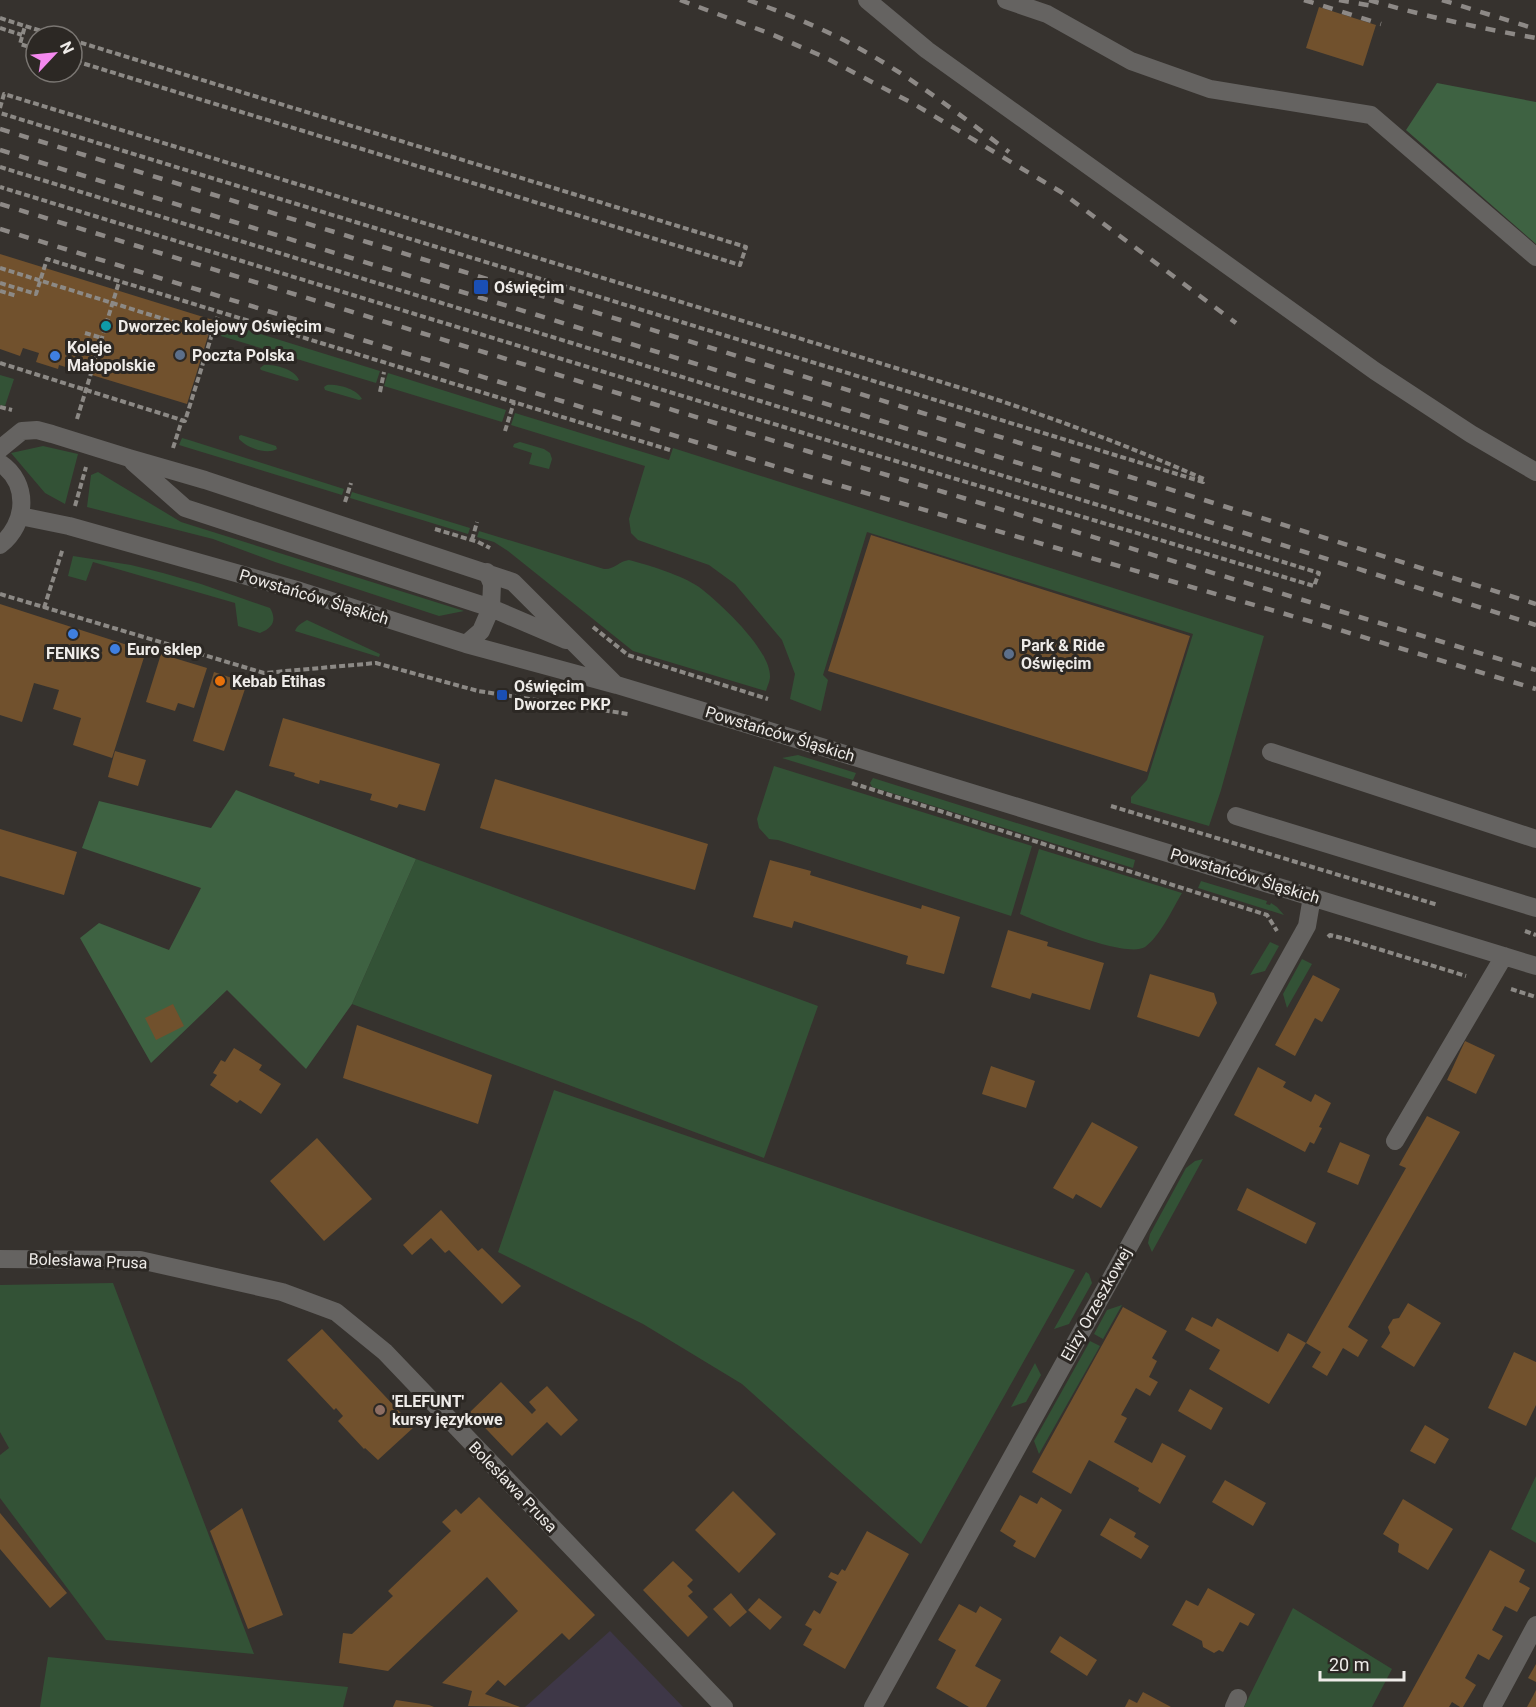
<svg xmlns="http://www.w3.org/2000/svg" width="1536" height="1707" font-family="Roboto,sans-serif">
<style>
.education{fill:#3e3747}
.green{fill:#335236}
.forest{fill:#3e6242}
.building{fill:#71512d}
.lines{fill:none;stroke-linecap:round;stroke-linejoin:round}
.path{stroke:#8c8985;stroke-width:4;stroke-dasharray:6 3;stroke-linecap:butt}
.minor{stroke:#656361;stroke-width:18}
.rail{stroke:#8d8986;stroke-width:4.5;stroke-dasharray:10 10;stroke-linecap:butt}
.transit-dot{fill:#1a4fb4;stroke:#2c2824;stroke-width:2}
.culture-dot{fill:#0f9aa8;stroke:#2c2824;stroke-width:2}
.service-dot{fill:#5c6f8a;stroke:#2c2824;stroke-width:2}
.shop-dot{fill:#3f7fe0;stroke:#2c2824;stroke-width:2}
.food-dot{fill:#e8710a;stroke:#2c2824;stroke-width:2}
.education-dot{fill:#8d6e63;stroke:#2c2824;stroke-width:2}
.labels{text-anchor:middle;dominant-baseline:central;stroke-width:6;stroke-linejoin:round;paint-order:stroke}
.poi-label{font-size:16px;font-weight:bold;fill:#eeebe8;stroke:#2c2824;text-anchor:start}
.street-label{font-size:16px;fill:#eeebe8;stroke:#2c2824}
</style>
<rect width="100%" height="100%" fill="#36322e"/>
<path class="education" d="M610,1631l73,76h-158z"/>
<path class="green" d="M225,323l155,48 -4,12 -155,-47z
M264,365c11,-1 31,4 35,15l-2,1 -36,-11 -1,-2z
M388,373l118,37 -4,12 -118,-36z
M0,375l14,4 -9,27 -5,-1z
M327,385c11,-1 30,4 35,14l-3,1 -34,-10 -1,-3z
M515,413l154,47 4,-12 591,188 -43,154 -12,36 -78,-23v-6l16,-17 46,-146 -326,-102 -44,143 5,5 -7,31 -31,-12 5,-25 -13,-34 -47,-56 -26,-19 -71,-25 -7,-7 -2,-14 16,-53 -134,-41z
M241,435l35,11 1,3c-10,6 -30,-1 -38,-10v-3z
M182,438l7,2 155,49 -2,6 -163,-50z
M520,442l24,7 6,4 2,6 -3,10 -20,-5 3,-11 -19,-6 1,-3z
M43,446l35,8 -13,50 -20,-11 -34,-40z
M98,472l83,50 283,89 -25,5 -164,-54 -62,-23 -126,-32 4,-32z
M352,492l118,36 -2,6 -118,-36z
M479,531l125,38c10,1 15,-8 25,-9 20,5 54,16 70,27 21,16 72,63 71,90 0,4 -3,10 -4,14l-133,-40 -125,-100 -14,-9 -17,-5z
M73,556l58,9 32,8 38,11 69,24c7,12 3,20 -10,25l-22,-7 -3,-23 -142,-41 -7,19 -18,-5z
M307,620l73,34 -1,3 -84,-26c2,-6 7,-8 12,-11z
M798,755l58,18 -3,7 -71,-22z
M774,766l258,80 -21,70 -233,-76 -9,-1 -10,-11 -2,-9z
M873,778l262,82 -2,8 -261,-81 -2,-4z
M1039,849l143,44c-10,17 -22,43 -37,54 -19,12 -103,-24 -125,-33z
M416,859l402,147 -54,152 -412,-154z
M1201,881l66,20 -1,3 4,1 1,-2 6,4 7,8 -86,-27z
M1270,942l9,4 -14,25 -15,4z
M1302,959l10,5 -25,44 -4,-14z
M554,1090l521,180 -154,274 -179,-160 -99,-60 -145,-72z
M1203,1159l-51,93 -4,-9 2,-9 36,-66 9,-7z
M1086,1272l3,2 3,9 -23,41 -15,5z
M113,1283l141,371 -148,-14 -106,-142v-43l9,-7 -9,-16v-147z
M1122,1305l-19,34 -9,-5 13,-24z
M1090,1341l10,5 -61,108 -5,-13z
M1035,1363l6,12 -15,27 -15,5z
M1536,1476v67l-25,-14z
M1293,1608l99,61 -20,38h-128z
M48,1657l300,30 -5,20h-303z"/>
<path class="forest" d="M1437,83l99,19v142l-130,-114z
M236,790l180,69 -64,145 -46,65 -79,-79 -76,73 -71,-125 19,-15 70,27 32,-62 -119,-40 17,-47 112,27z"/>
<path class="building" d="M1319,7l57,18 -13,41 -57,-18z
M0,254l213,66 -26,84 -128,-39 -1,4 -22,-7 3,-9 -16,-5 -3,8 -20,-7z
M871,535l319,101 -43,136 -319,-101z
M0,604l146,47 -34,107 -39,-13 8,-27 -28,-9 6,-19 -25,-7 -12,39 -22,-7z
M161,654l46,14 -13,40 -16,-5 -3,8 -29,-9z
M214,672l33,11 -23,68 -31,-10z
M283,718l157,46 -15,47 -26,-7 -2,4 -13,-4 -14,-4 2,-6 -52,-14 -1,4 -25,-8 1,-3 -26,-7z
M115,751l31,9 -8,26 -30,-9z
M495,779l213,65 -13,46 -215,-62z
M0,829l77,23 -13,43 -64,-19z
M770,860l41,11 -1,4 111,34 1,-4 38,12 -16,57 -38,-10 2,-8 -114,-35 -2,7 -39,-11z
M1008,930l40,12 -1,4 57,17 -14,47 -58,-17 -2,6 -39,-12z
M1150,974l64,19 3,10 -18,34 -62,-20z
M1313,975l27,14 -18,33 -7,-4 -20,38 -20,-11z
M173,1004l11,22 -28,14 -11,-22z
M357,1025l135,50 -14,49 -135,-46z
M1465,1041l30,14 -19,39 -29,-14z
M234,1048l28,17 -3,5 22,14 -20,30 -21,-14 -3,3 -27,-18 7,-10 -4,-2 8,-13 4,2z
M991,1066l44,15 -9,27 -44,-14z
M1258,1067l28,15 -3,5 28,15 4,-8 16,9 -12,24 3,1 -8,16 -4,-2 -5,10 -71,-37z
M1427,1116l33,16 -112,195 20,13 -10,17 -15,-9 -16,28 -15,-9 9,-15 -15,-9 -37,61 -60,-35 11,-19 -35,-20 7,-13 20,10 5,-9 61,34 10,-19 18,10 100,-175 -7,-3z
M1092,1122l46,25 -37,61 -25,-14 -3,5 -20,-11z
M317,1138l55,61 -48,42 -54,-60z
M1340,1142l30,13 -12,30 -31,-13z
M1247,1188l69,35 -10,21 -69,-34z
M441,1210l37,41 4,-3 39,38 -19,18 -53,-54 -4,3 -14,-15 -19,17 -9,-10z
M1408,1303l33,20 -27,44 -33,-20 9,-14 -2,-6 5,-8 6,-1z
M1123,1307l44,24 -15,27 5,3 -8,16 9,5 -8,14 -14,-8 -15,27 6,3 -13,24 38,21 10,-20 24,13 -26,48 -22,-13 1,-3 -50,-28 -18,34 -39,-22z
M322,1329l92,98 -36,33 -13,-12 -1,1 -26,-28 5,-5 -7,-8 -2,2 -47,-50z
M1514,1352l22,10v43l-10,21 -38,-18z
M501,1382l31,32 4,-4 -7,-8 18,-16 31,34 -17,16 -14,-14 -35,34 -42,-44z
M1190,1389l33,19 -12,22 -33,-19z
M1425,1425l24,14 -14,25 -25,-13z
M1225,1480l41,23 -13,23 -41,-24z
M733,1491l43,43 -37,39 -44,-43z
M1020,1495l17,9 4,-7 21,13 -27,48 -22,-12 3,-5 -16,-10z
M479,1497l116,118 -26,25 -7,-7 -57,53 -7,-6 -13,14 35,13 -52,-1 4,-15 -30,-8 76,-72 -31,-34 -99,94 -49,-8 4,-30 9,1 41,-38 -5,-5 63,-60 -9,-9 14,-13 5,5z
M1403,1499l50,30 -25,41 -30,-18 1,-8 -16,-10z
M242,1508l41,107 -35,14 -38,-98z
M0,1513l67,80 -17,15 -50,-59z
M1110,1518l26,15 -2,4 15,9 -8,13 -41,-24z
M867,1531l42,23 -64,115 -42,-24 9,-16 -7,-4 9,-15 6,4 17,-32 -9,-5 3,-5 7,3 4,-6 3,2z
M1490,1550l35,20 -6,12 11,6 -13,24 -12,-6 -13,24 11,6 -14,24 -11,-6 -13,24 11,7 -13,22h-3l-8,-5 -3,5h-46z
M673,1561l20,19 -6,6 6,6 -5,4 20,21 -20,20 -45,-47z
M1208,1588l47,26 -7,12 -8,-4 -17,30 -4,-2 -5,3 -11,-6 -1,-6 -30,-16 14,-25 12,6z
M731,1593l16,19 -17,15 -17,-18z
M759,1598l23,19 -12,13 -22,-20z
M959,1604l17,9 4,-7 22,13 -27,47 26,14 -15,27h-17l-33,-19 20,-38 -18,-10z
M1060,1636l37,24 -10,16 -37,-24z
M1536,1664v18l-8,-4z
M1536,1690v17h-9l6,-11z
M1143,1692l28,15h-46l4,-8 8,4z
M396,1700l33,5 5,2h-41z"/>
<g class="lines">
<path class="path" d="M0,18l25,8
M0,28l22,7
M72,40l674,207 -6,18 -668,-205
M36,49l-16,-5 5,-18 33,10
M0,108l4,-14 957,294c82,26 163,56 243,91l-1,3 -1203,-369
M0,167l1319,406 -5,13 -455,-136 -859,-263
M0,268l212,66
M0,283l36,11 11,-35 623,191
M0,291l17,5
M85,333l17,5
M0,363l185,58 34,-109
M380,392l4,-20
M0,407l12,3
M77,419l42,-137
M505,431l9,-29
M173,448l9,-28
M345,502l6,-19
M75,506l11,-39
M435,529l43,13 12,6
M472,540l5,-18
M0,594l264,79 112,-10 102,28 150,23
M44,608l19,-60
M593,627l35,28 140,44
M852,783l415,132 10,16
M1111,806l327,99
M1525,931l11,4
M1328,937l2,-2 16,4 120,37
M1511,989l25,8"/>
<path class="minor" d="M867,0l60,50 448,321 96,63 65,38
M1006,0l41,14 84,47 79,28 161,26 165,142
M0,449l22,-18 15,-1 15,4 77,24 76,22 308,102 102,102
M133,462l52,46 306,100 75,32
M0,463c30,20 27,61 0,82
M20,516l49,10 231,65 166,53 151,41 156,47 763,234
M466,644l15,-13 10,-23 1,-24 -5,-12
M1271,752l265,87
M1236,816l300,92
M1395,1141l109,-185
M0,1259l140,1 142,32 54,20 49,40 339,355
M873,1707l434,-781 5,-29
M1234,1707l4,-9
M1492,1707l44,-82"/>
<path class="rail" d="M680,0l91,34 53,23 90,47 147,88 175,131
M748,0c36,13 72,27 105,45 56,30 106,69 156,107
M1304,0l77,24
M1339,0l39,7
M1369,0c55,16 110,28 167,38
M1442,0l94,29
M0,129l1153,355 383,120
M0,150l1178,362 358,113
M0,204l807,247 729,219
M0,229l800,245 513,148 223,67"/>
</g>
<g class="transit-dot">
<rect x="473" y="279" width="16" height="16" rx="3"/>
<rect x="496" y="689" width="12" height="12" rx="3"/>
</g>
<circle class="culture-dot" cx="106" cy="326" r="6"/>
<g class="service-dot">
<circle cx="180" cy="355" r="6"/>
<circle cx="1009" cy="654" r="6"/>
</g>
<g class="shop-dot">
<circle cx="55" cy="356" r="6"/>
<circle cx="73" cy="634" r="6"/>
<circle cx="115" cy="649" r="6"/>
</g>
<circle class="food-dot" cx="220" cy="681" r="6"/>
<circle class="education-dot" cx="380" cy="1410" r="6"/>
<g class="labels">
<g class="poi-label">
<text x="494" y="287">Oświęcim</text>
<text x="118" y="326">Dworzec kolejowy Oświęcim</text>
<text x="67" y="347">Koleje<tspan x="67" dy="18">Małopolskie</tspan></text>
<text x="192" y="355">Poczta Polska</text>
<text x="1021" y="645">Park &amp; Ride<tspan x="1021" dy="18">Oświęcim</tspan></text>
<text x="127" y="649">Euro sklep</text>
<text x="73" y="653" text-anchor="middle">FENIKS</text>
<text x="232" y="681">Kebab Etihas</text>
<text x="514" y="686">Oświęcim<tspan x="514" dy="18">Dworzec PKP</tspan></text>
<text x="392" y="1401">'ELEFUNT'<tspan x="392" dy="18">kursy językowe</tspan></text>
</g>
<g class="street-label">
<text transform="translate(314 597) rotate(17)">Powstańców Śląskich</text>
<text transform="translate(780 734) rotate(17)">Powstańców Śląskich</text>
<text transform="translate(1245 876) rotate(17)">Powstańców Śląskich</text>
<text transform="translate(88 1261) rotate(2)">Bolesława Prusa</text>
<text transform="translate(1096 1304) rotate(-61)">Elizy Orzeszkowej</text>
<text transform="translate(513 1487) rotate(46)">Bolesława Prusa</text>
</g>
</g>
<g transform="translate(54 54) rotate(64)"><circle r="28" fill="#2c2824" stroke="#7a7672" stroke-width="1.5"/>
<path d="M0-4.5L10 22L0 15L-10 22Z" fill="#f489ef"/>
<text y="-9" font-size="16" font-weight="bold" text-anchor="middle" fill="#eeebe8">N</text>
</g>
<path d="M1320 1671v9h84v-9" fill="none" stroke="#eeebe8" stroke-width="3"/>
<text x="1329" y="1671" font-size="18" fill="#eeebe8" stroke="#2c2824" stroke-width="4.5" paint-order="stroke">20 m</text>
</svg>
